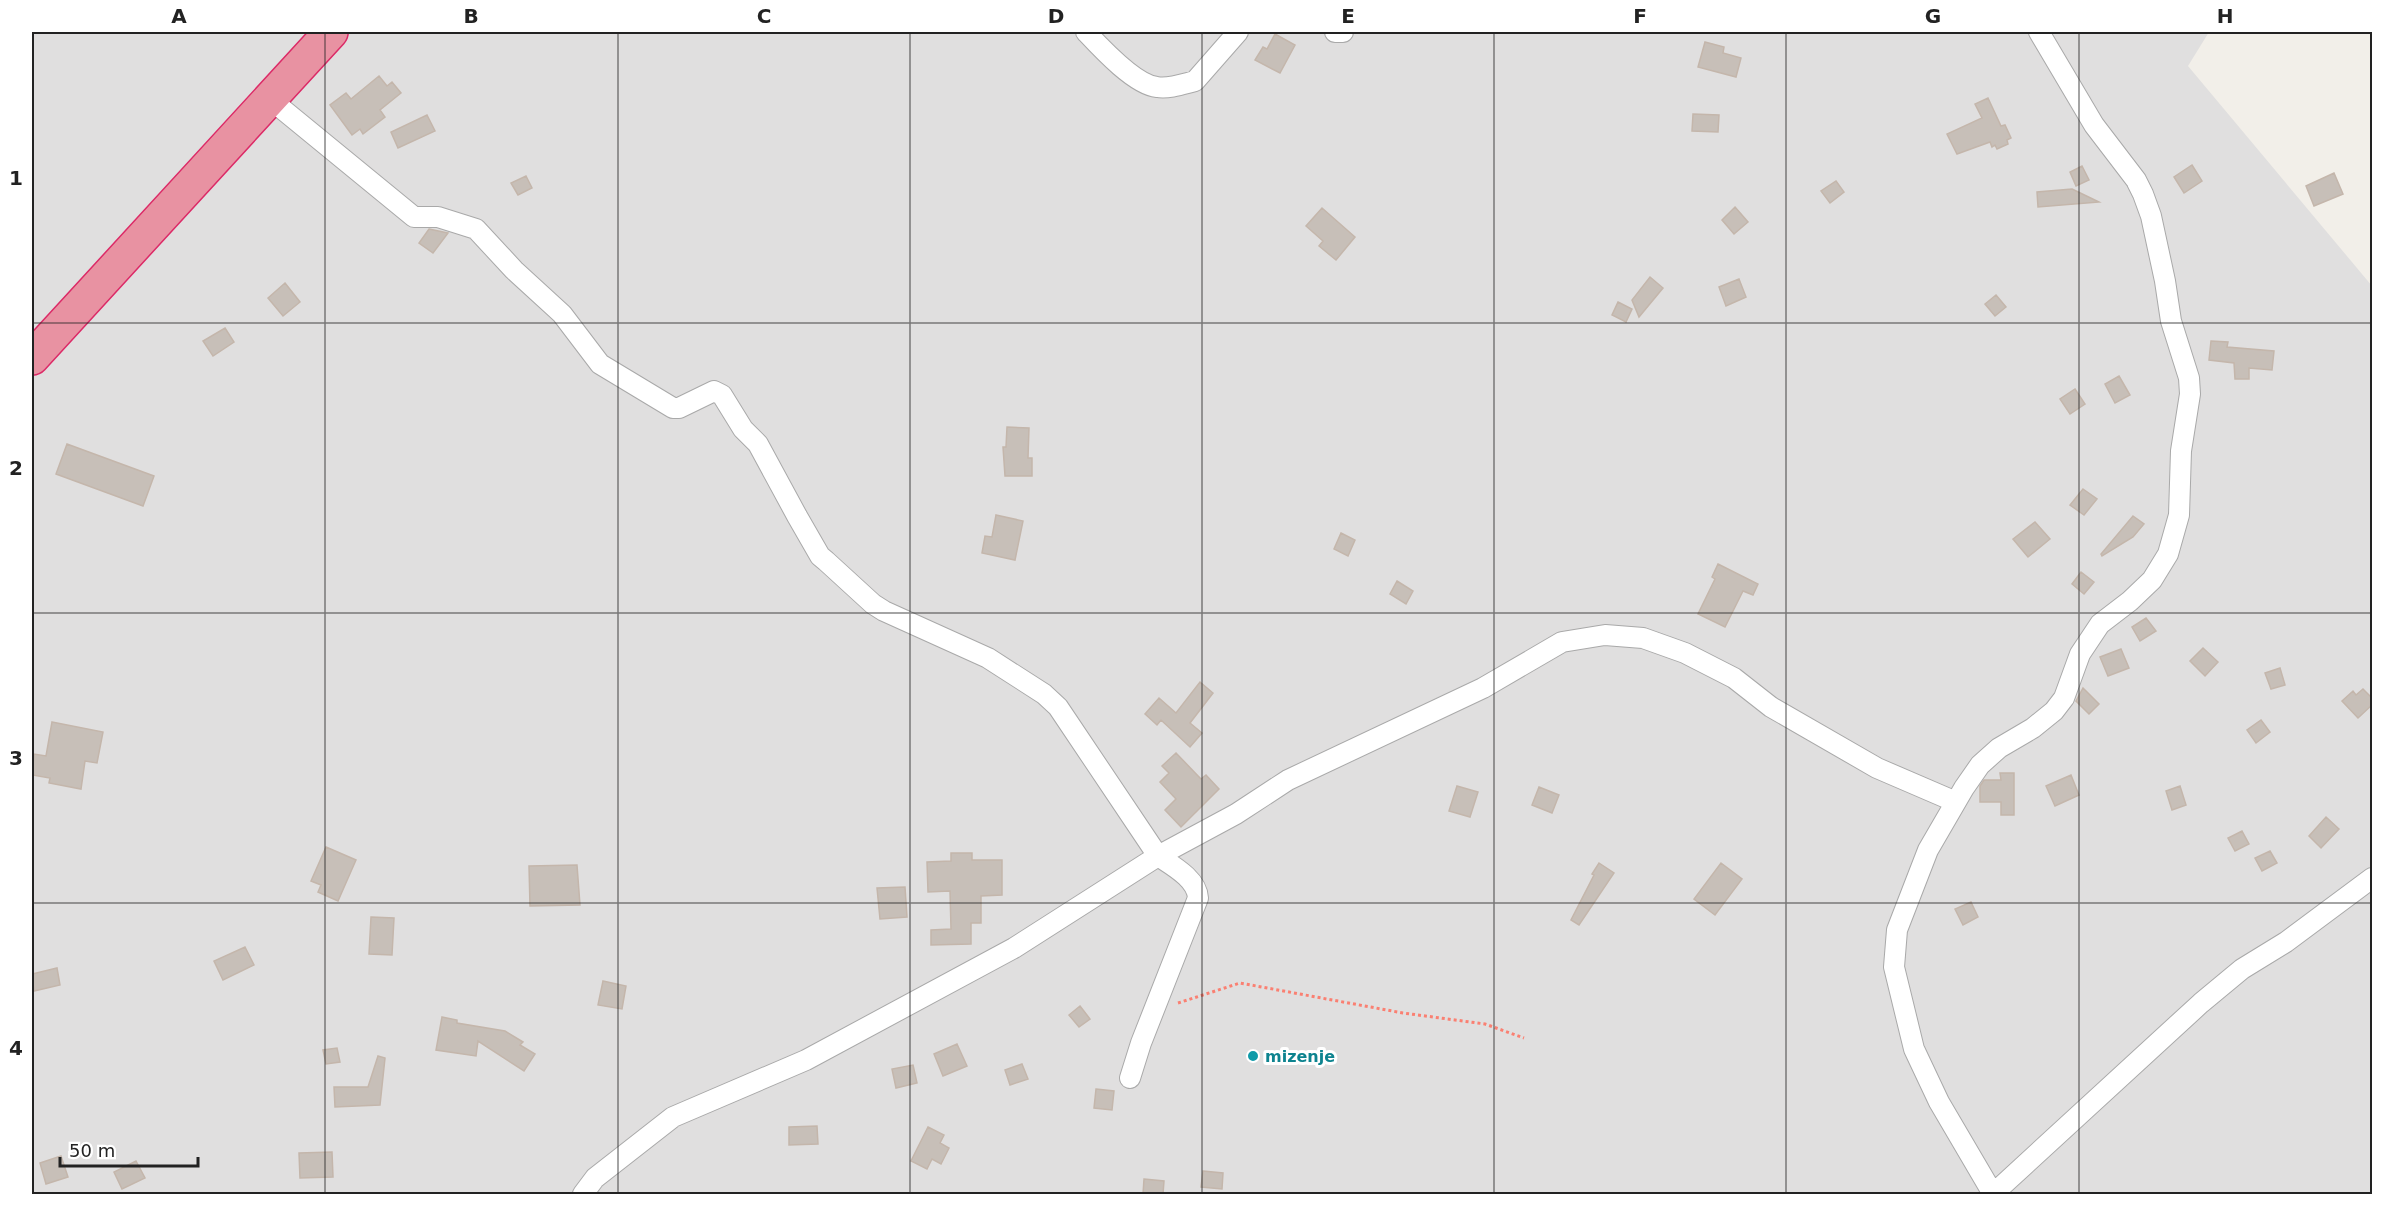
<svg xmlns="http://www.w3.org/2000/svg" width="2404" height="1226" font-family="'DejaVu Sans',sans-serif">
<style>
.residential{fill:#e0dfdf}
.building{fill:#c7bfb8;stroke:#c4b6ab;stroke-width:1.5}
.lines{fill:none;stroke-linecap:round;stroke-linejoin:round}
.street-casing{stroke:#a9a9a9;stroke-width:22}
.highway-casing{stroke:#dc2a67;stroke-width:36}
.path{stroke:#fa8072;stroke-width:3;stroke-dasharray:3 3;stroke-linecap:butt}
.street{stroke:#fff;stroke-width:20}
.highway{stroke:#e892a2;stroke-width:33}
.grid{fill:none;stroke:#222;stroke-width:1.5;stroke-opacity:0.55}
.culture-dot{fill:#0f9aa8;stroke:#fff;stroke-width:2}
.labels{text-anchor:middle;dominant-baseline:central;stroke-width:6;stroke-linejoin:round;paint-order:stroke}
.culture-label{font-size:16px;font-weight:bold;fill:#0d838f;stroke:#fff;text-anchor:start}
.neatline{fill:none;stroke:#222;stroke-width:2}
.grid-label{font-size:20px;text-anchor:middle;font-weight:bold;fill:#222}
</style>
<rect width="100%" height="100%" fill="#f2efe9"/>
<path class="residential" d="M32,32h2177l-21,34 184,220v908h-2340z"/>
<path class="building" d="M1275,34l20,11 -15,28 -25,-13 8,-13 4,2z
M1705,42l19,5 -1,6 18,5 -5,19 -38,-10z
M379,76l8,10 5,-4 9,11 -21,17 5,7 -22,17 -3,-5 -8,6 -22,-30 16,-12 5,6z
M1988,98l13,28 4,-1 6,13 -4,2 1,4 -11,5 -2,-4 -3,2 -2,-5 -33,12 -10,-20 35,-16 -7,-14z
M1693,114l26,1 -1,17 -26,-1z
M427,115l8,16 -37,17 -7,-16z
M2192,165l10,16 -18,12 -10,-16z
M2082,166l7,14 -13,6 -6,-14z
M2334,173l9,21 -29,12 -8,-20z
M526,176l6,12 -14,7 -7,-12z
M1836,181l8,11 -14,11 -9,-12z
M2072,189l27,13 -61,5 -1,-15z
M1735,207l13,15 -14,12 -12,-14z
M1322,208l33,29 -19,23 -17,-14 4,-5 -17,-15z
M429,229l19,4 -15,20 -14,-10z
M1650,277l13,11 -24,29 -7,-17z
M1739,279l7,18 -20,9 -7,-19z
M285,283l15,19 -17,14 -15,-18z
M1996,295l10,12 -11,9 -10,-12z
M1618,302l14,7 -6,13 -14,-7z
M225,328l9,14 -21,14 -10,-15z
M2211,341l17,1 -1,5 47,4 -2,19 -23,-2v11h-14l-1,-16 -25,-3z
M2119,376l11,19 -15,8 -10,-19z
M2075,389l10,15 -15,10 -10,-15z
M1007,427l22,1 -1,30h4v18h-27l-2,-29h3z
M67,444l87,32 -11,30 -87,-32z
M2083,489l14,10 -13,16 -14,-10z
M996,515l27,6 -8,39 -33,-7 3,-17 7,1z
M2133,516l11,8 -11,13 -31,19 -1,-2z
M2035,522l15,17 -22,18 -15,-18z
M1341,533l14,7 -7,16 -14,-7z
M1718,564l40,20 -5,11 -10,-4 -18,36 -27,-13 17,-35 -3,-2z
M2081,572l13,10 -10,12 -12,-10z
M1397,581l16,10 -7,13 -16,-10z
M2146,618l10,13 -16,10 -8,-14z
M2203,648l15,14 -13,14 -15,-15z
M2121,649l8,19 -21,8 -8,-19z
M2280,668l5,17 -14,4 -6,-16z
M1200,682l13,11 -23,30 12,10 -12,14 -29,-27 -4,5 -12,-11 14,-16 17,15z
M2083,688l16,16 -10,10 -13,-13z
M2363,689l10,10v5l-15,14 -16,-17 11,-10 3,4z
M2261,720l9,12 -14,11 -9,-13z
M52,722l51,10 -6,31 -12,-2 -4,28 -32,-6 1,-5 -18,-3 2,-21 12,2z
M1176,753l25,26 5,-4 13,14 -38,38 -16,-17 11,-11 -16,-17 9,-9 -7,-7z
M2000,773h14v42h-13v-13h-21v-16l4,-6h17z
M2071,775l8,20 -24,11 -9,-20z
M1457,786l21,6 -8,25 -21,-6z
M2180,786l6,19 -14,5 -6,-19z
M1539,787l20,8 -7,18 -20,-8z
M2326,817l13,12 -18,19 -12,-12z
M2242,831l7,13 -14,7 -7,-13z
M326,847l30,13 -18,41 -20,-9 3,-7 -10,-4z
M2270,851l7,12 -15,8 -7,-13z
M951,853h21v7h30v35l-21,1v27h-10v21l-40,1v-15l20,-1 -1,-38 -22,1 -1,-30 24,-1z
M1599,863l15,10 -35,52 -8,-5 23,-45 -2,-1z
M1721,863l21,16 -27,36 -21,-16z
M577,865l3,40 -50,1 -1,-40z
M905,887l2,30 -27,2 -3,-31z
M1971,902l7,15 -15,8 -8,-16z
M371,917l23,1 -2,37 -23,-1z
M245,947l9,18 -31,15 -9,-19z
M57,968l3,17 -26,6 -2,-17z
M603,981l23,5 -4,23 -24,-4z
M1080,1006l10,13 -11,8 -10,-12z
M442,1017l15,3v3l48,8 18,11 -3,3 15,9 -11,17 -46,-30 -2,15 -40,-6z
M957,1044l10,22 -24,10 -9,-22z
M337,1048l3,14 -14,2 -3,-14z
M378,1056l7,2 -5,47 -45,2 -1,-20h34z
M1022,1064l6,15 -18,6 -5,-15z
M913,1065l4,18 -21,5 -4,-19z
M1096,1089l18,2 -2,19 -18,-2z
M817,1126l1,18 -29,1v-18z
M928,1127l16,8 -4,8 9,5 -8,16 -9,-5 -5,10 -16,-8z
M332,1152l1,25 -33,1 -1,-25z
M61,1156l7,21 -22,7 -6,-21z
M136,1161l9,17 -23,11 -8,-17z
M1203,1171l20,2 -1,16 -21,-2z
M1144,1179l20,2 -1,13h-20z"/>
<g class="lines">
<g class="street-casing">
<path id="street" d="M1086,32c15,16 49,53 71,55 12,2 26,-3 38,-6l43,-49
M1335,32h8
M270,99l144,118h24l38,12 38,41 48,44 38,50 73,44h6l35,-17 8,4 21,34 15,15 39,72 23,40 6,5 47,43 11,7 104,47 56,36 14,13 100,149c15,10 39,23 40,42l-57,145 -11,35
M583,1194l12,-16 78,-61 133,-57 208,-112 144,-92 78,-42 52,-34 195,-92 79,-46 43,-7 38,3 42,15 49,25 37,29 106,61 79,34
M1993,1194l-54,-92 -25,-53 -20,-82 3,-37 31,-80 36,-62 16,-23 19,-17 34,-20 21,-17 10,-13 16,-44 20,-30 30,-23 22,-21 16,-26 11,-39 2,-64 9,-57 -1,-16 -18,-57 -6,-40 -14,-65 -8,-22 -7,-14 -42,-55 -55,-93
M1993,1194l208,-191 41,-34 44,-27 86,-64"/>
</g>
<g class="highway-casing">
<path id="highway" d="M32,358l299,-326"/>
</g>
<path class="path" d="M1178,1003l62,-20 163,30 82,11 39,14"/>
<use href="#street" class="street"/>
<use href="#highway" class="highway"/>
</g>
<path class="grid" d="M325,32v1162M618,32v1162M910,32v1162M1202,32v1162M1494,32v1162M1786,32v1162M2079,32v1162M32,323h2340M32,613h2340M32,903h2340"/>
<circle class="culture-dot" cx="1253" cy="1056" r="6"/>
<g class="labels">
<g class="culture-label">
<text x="1265" y="1056">mizenje</text>
</g>
</g>
<rect width="2404" height="1226" fill="none" stroke="#ffffff" stroke-width="66"/>
<path d="M60 1157v9h138v-9" fill="none" stroke="#222222" stroke-width="3"/>
<text x="69" y="1157" font-size="18" fill="#222222" stroke="#ffffff" stroke-width="4.5" paint-order="stroke">50 m</text>
<rect x="33" y="33" width="2338" height="1160" class="neatline"/>
<g class="grid-label">
<text x="179" y="23">A</text>
<text x="471" y="23">B</text>
<text x="764" y="23">C</text>
<text x="1056" y="23">D</text>
<text x="1348" y="23">E</text>
<text x="1640" y="23">F</text>
<text x="1933" y="23">G</text>
<text x="2225" y="23">H</text>
<text x="16" y="185">1</text>
<text x="16" y="475">2</text>
<text x="16" y="765">3</text>
<text x="16" y="1055">4</text>
</g>
</svg>
